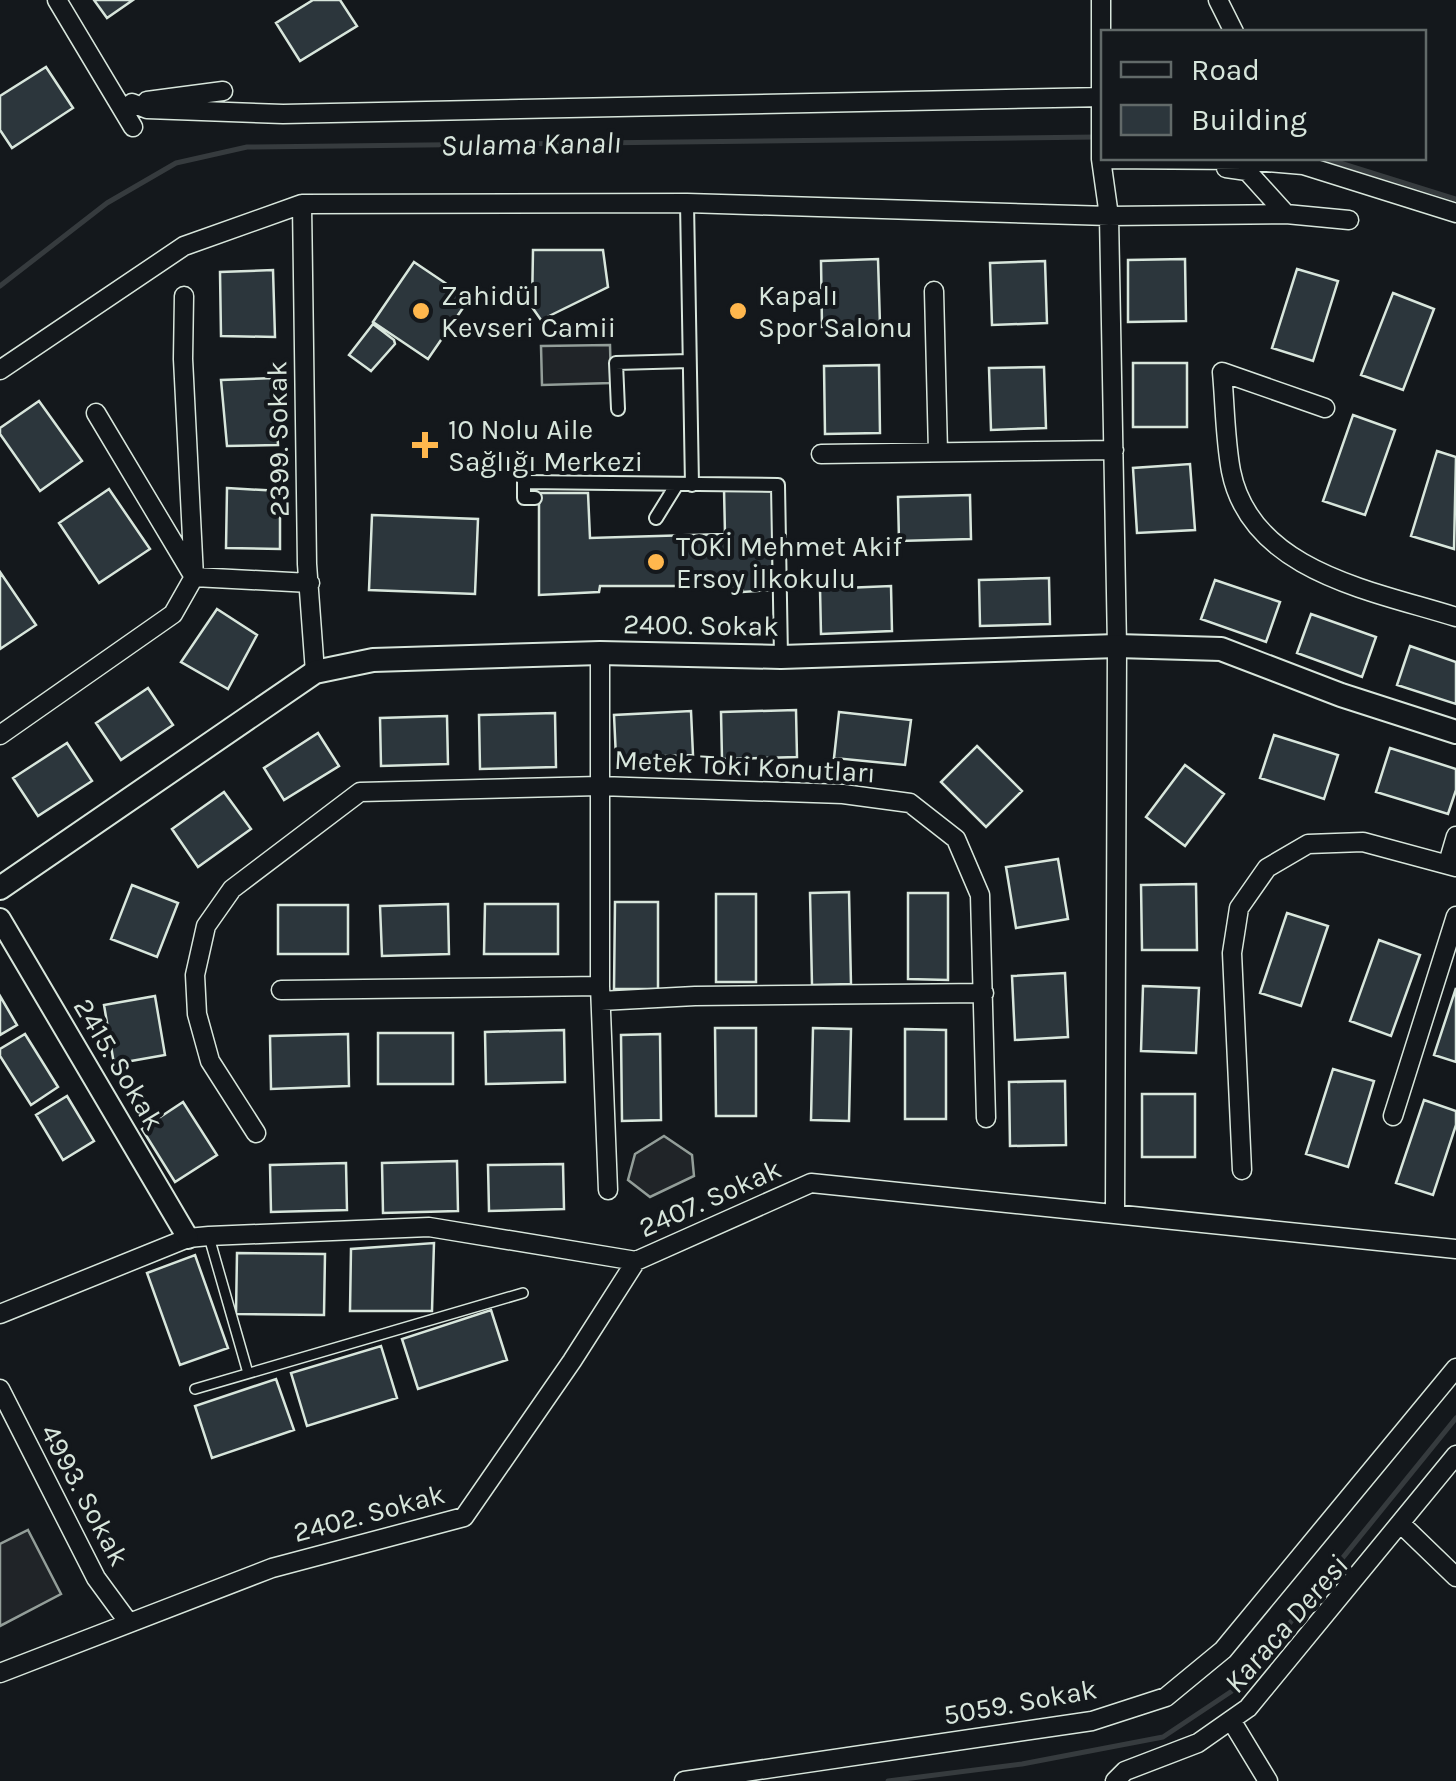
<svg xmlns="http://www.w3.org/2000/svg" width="1456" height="1781" font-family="Karla,sans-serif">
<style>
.green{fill:#202428;stroke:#939e99;stroke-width:2.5}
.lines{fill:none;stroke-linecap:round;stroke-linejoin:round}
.stream{stroke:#363b3e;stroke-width:5}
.building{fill:#2c363c;stroke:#d8e6dc;stroke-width:2.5}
.service-casing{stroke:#d8e6dc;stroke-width:12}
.pedestrian-casing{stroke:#d8e6dc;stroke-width:16}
.minor-casing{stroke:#d8e6dc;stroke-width:21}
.tertiary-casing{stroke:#d8e6dc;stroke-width:24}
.secondary-casing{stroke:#d8e6dc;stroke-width:26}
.service{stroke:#14181c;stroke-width:9}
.pedestrian{stroke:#14181c;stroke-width:12}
.minor{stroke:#14181c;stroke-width:18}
.tertiary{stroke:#14181c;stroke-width:20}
.secondary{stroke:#14181c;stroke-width:22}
.poi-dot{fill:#ffb74d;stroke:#14181c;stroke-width:4}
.labels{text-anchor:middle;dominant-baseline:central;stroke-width:8;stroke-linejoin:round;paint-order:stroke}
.poi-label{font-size:28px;fill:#d8e6dc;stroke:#14181c;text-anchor:start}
.street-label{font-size:28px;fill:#d8e6dc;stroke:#14181c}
.water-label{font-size:30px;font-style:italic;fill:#d8e6dc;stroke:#14181c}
</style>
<rect width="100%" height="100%" fill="#14181c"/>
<path class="green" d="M610,345l1,38 -69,2 -1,-39z
M664,1136l28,19 2,21 -44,21 -22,-17 7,-26z
M28,1530l33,64 -61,32v-82z"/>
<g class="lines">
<path class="stream" d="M1324,158l132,41
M0,286l107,-83 69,-40 71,-16 849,-10
M888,1781l134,-17 141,-27 75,-50 218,-269"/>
</g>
<path class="building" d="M94,0h39l-26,18z
M313,0h27l17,26 -57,35 -24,-38z
M46,67l27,41 -61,40 -12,-18v-34z
M533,250h70l5,37 -67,33 -9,-13z
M878,259l2,66 -58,2 -1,-66z
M1185,259l1,62 -58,1v-62z
M1045,261l2,62 -55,2 -2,-62z
M414,262l55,37 -41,60 -55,-37z
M1297,269l41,12 -25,80 -41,-13z
M273,270l2,67 -54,-1 -1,-64z
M1393,293l41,16 -31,81 -42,-15z
M373,324l21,16 1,4 -24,27 -22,-16z
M1133,363h54v64h-54z
M879,365l1,68 -55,1 -1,-68z
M1044,367l2,61 -55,2 -2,-62z
M274,378l4,67 -51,1 -6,-66z
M39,401l43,60 -42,30 -40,-57v-6z
M1353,415l42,15 -30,85 -42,-14z
M1437,451l19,6 -2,92 -43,-13z
M1190,464l5,66 -58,3 -4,-65z
M227,488l53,3v58l-54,-1z
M109,489l41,60 -51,34 -40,-60z
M724,489l51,1 -3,100 -29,2 -1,-6h-142l-1,6 -60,3v-102h49l2,45 135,-4z
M970,495l1,44 -72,2 -1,-44z
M372,515l106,4 -3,75 -106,-4z
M0,572l36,53 -36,24z
M1049,578l1,46 -70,2 -1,-46z
M1215,580l65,22 -14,40 -65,-23z
M891,586l1,45 -71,3 -1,-45z
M217,609l40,26 -29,54 -47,-27z
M1311,614l65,23 -14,40 -65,-24z
M1410,646l46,16v42l-59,-19z
M148,688l25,37 -52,35 -25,-37z
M796,710l1,47 -75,2 -1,-47z
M691,711l2,44 -77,3 -2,-43z
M839,712l72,8 -6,45 -71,-7z
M555,713l1,54 -76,2 -1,-54z
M447,716l1,48 -67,2 -1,-48z
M318,733l21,33 -55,34 -20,-32z
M1274,735l64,20 -14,44 -64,-21z
M67,743l25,38 -54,35 -25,-38z
M977,746l45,45 -36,36 -45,-45z
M1390,748l66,21v21l-8,24 -72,-22z
M1185,765l39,29 -39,52 -39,-29z
M224,792l27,37 -53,38 -26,-38z
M1058,859l10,60 -52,9 -10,-61z
M1196,884l1,66h-55l-1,-65z
M132,885l46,18 -21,54 -46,-18z
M849,892l2,92 -39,1 -2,-92z
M908,893h40v87l-40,-1z
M716,894h40v88h-40z
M615,902h43v87h-44z
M448,904l1,50 -67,2 -2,-50z
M485,904h73v50h-74z
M278,905h70v49h-70z
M1287,913l41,13 -27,80 -41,-13z
M1379,940l41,15 -29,81 -41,-15z
M1065,973l3,64 -53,3 -3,-64z
M1143,986l56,2 -3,65 -55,-2z
M1456,988v74l-22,-7z
M0,996l17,29 -17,10z
M155,996l10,59 -51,9 -10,-59z
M715,1028h41v88h-40z
M813,1028l38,1 -2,92 -38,-1z
M905,1029l41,1v89h-41z
M564,1030l1,52 -79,2 -1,-52z
M378,1033h75v51h-75z
M25,1034l33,53 -27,18 -31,-49v-7z
M348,1034l1,52 -78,3 -1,-53z
M660,1034l1,86 -39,1 -1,-86z
M1333,1069l41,12 -26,86 -42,-13z
M1065,1081l1,64 -56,1 -1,-64z
M1142,1094h53v63h-53z
M67,1096l27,45 -31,19 -27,-45z
M1424,1100l32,11v14l-23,70 -37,-12z
M183,1102l34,53 -42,27 -33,-53z
M457,1161l1,50 -75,2 -1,-50z
M346,1163l1,47 -76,2 -1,-47z
M563,1164l1,45 -75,2 -1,-46z
M434,1243l-2,68h-82l1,-62z
M237,1253l88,1 -1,61 -88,-1z
M195,1255l33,93 -48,17 -33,-92z
M491,1310l16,50 -89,29 -16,-50z
M381,1346l16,52 -90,28 -16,-53z
M276,1379l18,51 -82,28 -17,-52z"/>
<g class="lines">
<g class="service-casing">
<path id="service" d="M209,1237l39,136
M195,1389l328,-96"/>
</g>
<g class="pedestrian-casing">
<path id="pedestrian" d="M687,203l5,282
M618,409l-2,-46 73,-2
M535,498h-11v-16l254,3 3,172
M656,518l21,-34"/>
</g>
<g class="minor-casing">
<path id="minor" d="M57,0l76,127
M1101,0v159l8,57 8,430 -2,568
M1218,0l16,32
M147,101l76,-10
M132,103l15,6 136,5 821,-17
M1101,159l143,1 59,5 153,48
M1226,168l21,3 39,43
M302,204l5,360 8,108
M934,291l4,161
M0,370l184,-124 118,-42 385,-1 422,13 177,-2 63,6
M1325,408l-103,-36c3,33 3,67 9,99 20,101 143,120 225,146
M96,413l98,164 116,6
M821,454l293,-4
M600,653v333l8,204
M0,735l173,-121 21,-37 -11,-218 1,-63
M1448,863l8,-27
M281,990l319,-4
M601,1001l94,-5 289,-3
M1393,1116l63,-200
M256,1133l-46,-72 -13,-47 -2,-39 11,-49 26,-37 128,-97 239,-6 244,8 67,9 46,36 24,56 6,223
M1242,1170l-10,-217 7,-45 28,-40 41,-24 55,-2 93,25
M0,1314l188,-76 21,-2 220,-9 207,34 175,-78 645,66
M0,1389l96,189 33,45
M1400,1523l56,54
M0,1673l272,-105 192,-51 108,-156 64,-100
M1231,1720l37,61
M684,1781l408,-60 74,-24 57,-47 233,-282
M1115,1781l10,-10 73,-28 50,-35 208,-253"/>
</g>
<g class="tertiary-casing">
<path id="tertiary" d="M0,919l188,319"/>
</g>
<g class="secondary-casing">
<path id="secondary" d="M0,888l315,-216 58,-12 227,-7 181,4 336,-11 104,3 120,46 115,37"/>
</g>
<use href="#service" class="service"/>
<use href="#pedestrian" class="pedestrian"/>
<use href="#minor" class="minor"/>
<use href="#tertiary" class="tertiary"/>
<use href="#secondary" class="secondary"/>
</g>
<g class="poi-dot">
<circle cx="421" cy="311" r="10"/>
<circle cx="738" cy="311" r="10"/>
<path d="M420 430h10v10h10v10h-10v10h-10v-10h-10v-10h10z"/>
<circle cx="656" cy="562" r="10"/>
</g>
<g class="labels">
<g class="poi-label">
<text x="441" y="295">Zahidül<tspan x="441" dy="32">Kevseri Camii</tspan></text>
<text x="758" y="295">Kapalı<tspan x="758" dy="32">Spor Salonu</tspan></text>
<text x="448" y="429">10 Nolu Aile<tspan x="448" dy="32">Sağlığı Merkezi</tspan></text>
<text x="676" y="546">TOKİ Mehmet Akif<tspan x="676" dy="32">Ersoy İlkokulu</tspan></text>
</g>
<g class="street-label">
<text transform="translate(278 439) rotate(-91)">2399. Sokak</text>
<text transform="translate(701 625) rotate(1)">2400. Sokak</text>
<text transform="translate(745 766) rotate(3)">Metek Toki Konutları</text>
<text transform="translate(119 1064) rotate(59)">2415. Sokak</text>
<text transform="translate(710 1198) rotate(-24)">2407. Sokak</text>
<text transform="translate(85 1495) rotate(62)">4993. Sokak</text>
<text transform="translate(369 1513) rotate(-15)">2402. Sokak</text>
<text transform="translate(1020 1702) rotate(-10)">5059. Sokak</text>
</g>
<g class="water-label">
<text transform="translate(531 144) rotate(-1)">Sulama Kanalı</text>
<text transform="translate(1286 1624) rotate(-49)">Karaca Deresi</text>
</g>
</g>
<rect x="1101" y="30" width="325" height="130" fill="#14181c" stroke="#626a69" stroke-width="2.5"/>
<rect x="1121" y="62" width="50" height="15" fill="#14181c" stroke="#626a69" stroke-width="2.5"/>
<text x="1191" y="80" font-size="30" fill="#d8e6dc">Road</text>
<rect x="1121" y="105" width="50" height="30" fill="#2c363c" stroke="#626a69" stroke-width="2.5"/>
<text x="1191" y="130" font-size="30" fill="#d8e6dc">Building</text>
</svg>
